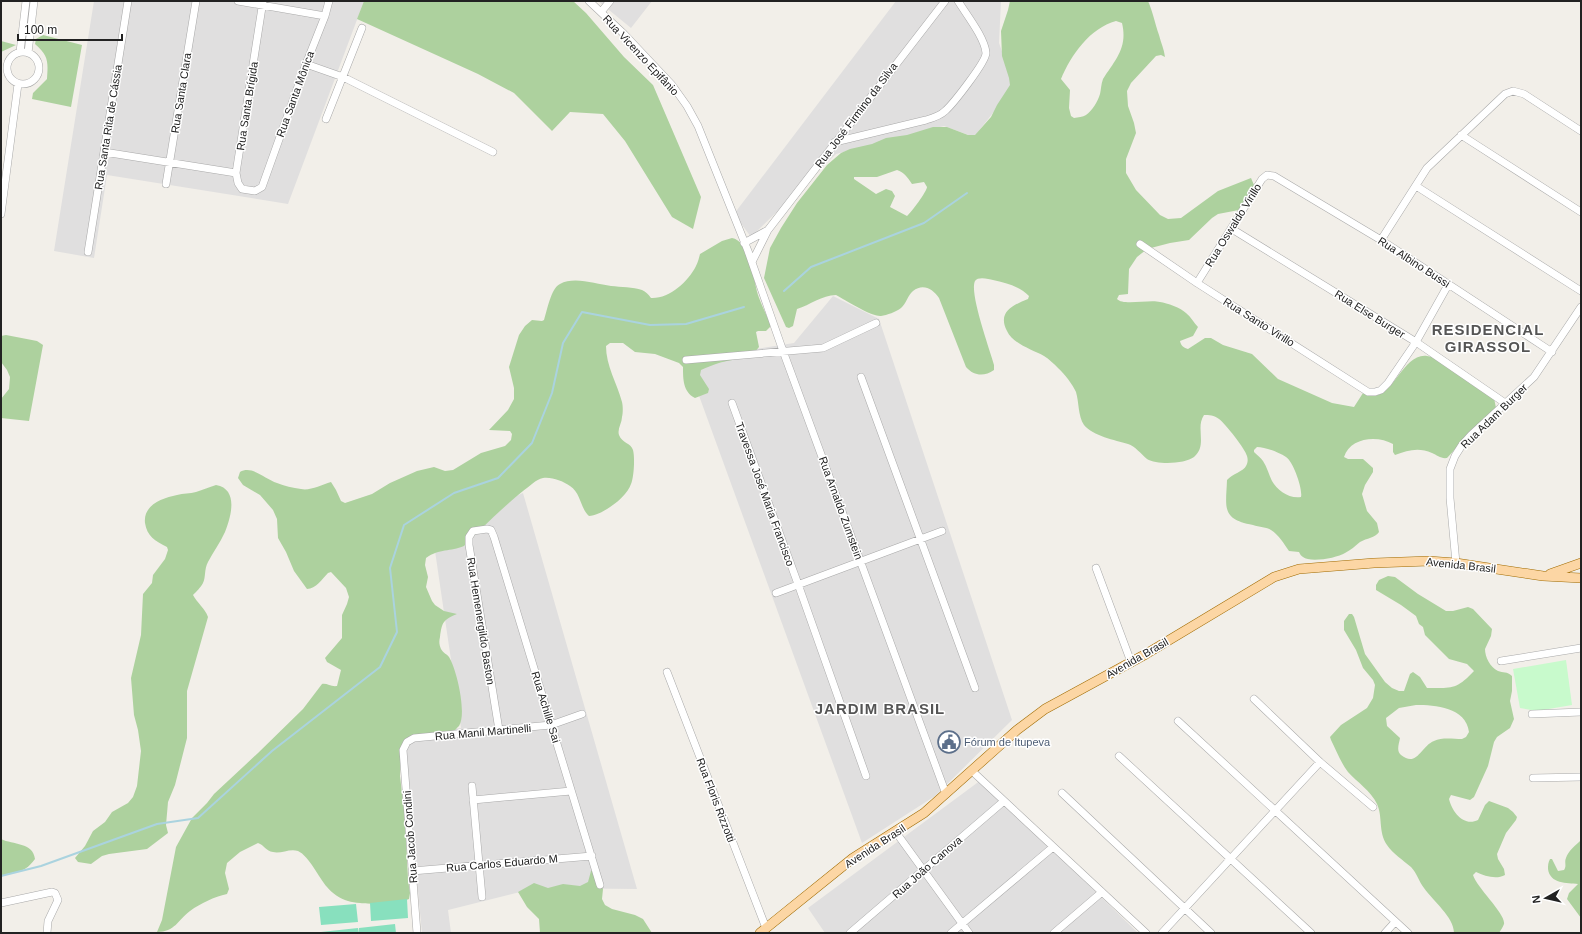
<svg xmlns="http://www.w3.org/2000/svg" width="1582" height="934" font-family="Helvetica,sans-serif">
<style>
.residential{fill:#e0dfdf}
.forest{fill:#add19e;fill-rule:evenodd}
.park{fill:#c8facc}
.pitch{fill:#88e0be}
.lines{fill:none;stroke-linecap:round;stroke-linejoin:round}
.stream{stroke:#aad3df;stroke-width:2}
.minor-casing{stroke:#a9a9a9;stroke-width:8}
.major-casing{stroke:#a06b00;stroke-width:10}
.minor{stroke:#fff;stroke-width:7}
.major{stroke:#fcd6a4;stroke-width:9}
.labels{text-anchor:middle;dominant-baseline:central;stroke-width:3;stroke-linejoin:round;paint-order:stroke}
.street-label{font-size:11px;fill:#222;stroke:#fff}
.service-label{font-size:11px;fill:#4e5e75;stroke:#fff;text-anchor:start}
.district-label{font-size:15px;font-weight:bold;letter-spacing:1px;fill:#555;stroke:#fff}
</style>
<rect width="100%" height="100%" fill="#f2efe9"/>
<path class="residential" d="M94,1h270l-76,203 -181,-29 -13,83 -40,-7z
M598,1h54l-21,27z
M896,1h105l-2,42 15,43 -40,51 -30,-11 -108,28 -85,83 -17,-23z
M833,296l46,23 133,401 -77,76 -73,47 -176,-483 108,-17z
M523,493l114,396 -101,-1 -88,22 3,23h-29l-19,-198 58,-7 -26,-177 53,-43z
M981,780l157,153h-313l-17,-25z"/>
<path class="forest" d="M364,1h209l13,12 38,44 29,28 48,112 -8,32 -21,-12 -47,-76 -22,-27 -33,-2 -18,19 -38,-38 -36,-19 -121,-55z
M1010,1h138c5,11 7,23 11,34 2,8 5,14 6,22l-4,-2 -5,1 -25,27 -4,8 1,15 6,17 2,10 -10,26v14l10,17 24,25 8,4 13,-1 37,-27 33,-13 3,7 -15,25 -21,4 -6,4 -23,22 -19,3 -23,6 -10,8 -8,12 -1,25 -9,1 -2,4c6,7 33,0 43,3 7,1 21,6 26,11 5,4 8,10 12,14l-5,9 -13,5c1,5 4,7 8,8l17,-11h6l12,7 29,9 26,25 54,24 22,4 9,-14c3,1 6,3 9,3 22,1 31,-43 55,-40 20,3 50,30 67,42l2,10 -29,28 -20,22c-6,1 -10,-3 -15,-5 -13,-6 -24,-3 -37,2l-2,-3v-8c-15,-9 -43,-7 -49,13l4,2h15l10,9v4l-8,13 -3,9 5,17 10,12 2,9c-4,6 -12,6 -19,10 -5,4 -9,8 -15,11 -8,5 -35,10 -42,4 -2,-1 -3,-3 -4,-5l-10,-1c-5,-7 -10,-16 -18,-21 -4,-3 -12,-3 -18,-5 -32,-6 -27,-17 -26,-45 5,-6 17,-9 19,-14 2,-3 2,-7 1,-10 -1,-6 -22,-33 -28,-37 -5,-4 -10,-4 -15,-4 -9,13 4,30 -10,42 -9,7 -37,8 -47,2 -6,-5 -12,-13 -19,-15 -13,-4 -35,-8 -44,-19 -6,-9 -5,-23 -8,-33 -3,-7 -12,-19 -18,-24 -4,-4 -9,-9 -14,-12 -11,-6 -31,-12 -37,-25 -10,-19 6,-26 21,-32l1,-3c-10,-10 -23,-13 -36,-16 -4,-1 -15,-4 -18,1 -6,12 15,69 19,84v5c-10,7 -20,6 -28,-3l-27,-69c-6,-9 -16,-15 -26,-7 -5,4 -7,13 -12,17 -5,4 -14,7 -20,8 -9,1 -36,-16 -45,-21 -14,0 -26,10 -39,14l-4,17 -4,2 -3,-1 -22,-49 6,-30 11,-20 16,-25 30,-38 14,-12 9,-4 22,-5 14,-6 21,-3 26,-8h14l21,8h7l16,-18 6,-12 13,-20 -1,-7 -7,-22 -1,-25 7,-21zM1116,21l6,2c6,25 -7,37 -19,56 -2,5 -2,11 -3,15 -2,7 -8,17 -14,21 -3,2 -8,2 -12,3l-3,-2 -2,-8 1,-18 -9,-11c10,-24 29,-51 55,-58zM897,170c7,2 11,8 15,14l12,-2 3,5c0,4 -16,26 -20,29l-17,-9 5,-11 -3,-5 -6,-2 -10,5 -22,-15v-2h23zM1257,447c8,0 21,5 29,10 7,4 17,32 15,40 -12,2 -24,-7 -29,-16 -3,-6 -5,-14 -9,-20 -2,-3 -6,-6 -9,-9v-2z
M43,35l39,10 -11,62 -39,-8 1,-6 14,-14c1,-17 2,-23 -12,-35l1,-5z
M1,41l15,4 -15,7z
M732,238c19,4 21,41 26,57 3,9 8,19 12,28v4l-4,4h-8l-2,1 3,15c-8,12 -27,12 -40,16 -6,2 -12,4 -18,7l-1,5 9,14 -1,4 -13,5c-12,-6 -12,-19 -12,-31l-4,-4 -24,-9 -20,-2 -12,-9h-13l-4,3c0,20 11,37 16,56 1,4 1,11 0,15 0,6 -5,12 -3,18 3,8 12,8 14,15 2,7 1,27 -2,34 -4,13 -28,31 -42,32 -9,-8 -8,-23 -19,-30 -8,-5 -17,-9 -27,-8 -7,1 -14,9 -20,13 -21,17 -40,36 -59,55 -14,6 -24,2 -38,12l-1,7 3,12 -2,10 6,14 3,4 9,6 13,3c-14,6 -15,8 -17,23 -1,4 -1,7 1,12 2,4 6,5 8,8 8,13 18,57 10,69 -2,2 -3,3 -5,5l-44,7 -9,10 -1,28 5,43 3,60 2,14 -1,6c-15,6 -46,6 -61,2 -8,-2 -16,-8 -21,-14 -8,-9 -18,-31 -29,-36 -8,-3 -17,3 -25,1 -7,-1 -9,-7 -15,-9l-18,9 -13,11 -2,10 4,16 -2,5c-13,3 -26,9 -37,17 -12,9 -15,21 -33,21l5,-12 14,-73 16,-29 15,-15 7,-9 44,-41 45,-44 19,-25c5,-1 9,3 15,2l4,-16 -14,-8 -2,-4 17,-20v-23l5,-11 2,-7 -3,-9 -15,-16 -3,1c-6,6 -12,16 -21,16l-13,-18 -8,-19 -8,-14 -1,-19 -4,-9 -13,-15 -17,-10 -5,-7 2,-6c12,-7 25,7 37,11 7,3 16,5 24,6 9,2 20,-4 30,-7l5,8 5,11 4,2 27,-9 18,-11 27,-12 17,-4 11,4 8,-1 28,-17 24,-7 6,-6 1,-6 -2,-3 -21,-1 19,-20 6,-11v-11l-5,-21 10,-32 6,-9 7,-6 10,1 2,-1c3,-9 7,-32 16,-36 14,-8 36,0 51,2 10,1 22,1 31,4 4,2 6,4 9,8 18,1 37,-16 45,-32 2,-4 3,-8 4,-12l22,-13z
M6,335l31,6 6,4 -14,76 -28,-3v-19l8,-10 1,-12 -3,-7 -6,-8v-26z
M216,485c23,4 15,32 9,47 -5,11 -12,20 -17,30 -4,7 -2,15 -5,21 -2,4 -7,9 -10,12 4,8 12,13 15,22l-21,74v47l-12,47 -7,17 -2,23 2,8 -21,16 -38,5 -7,2 -11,8 -13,-2 -3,-4 10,-12 8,-15 12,-9 7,-10 16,-9 5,-6 4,-11 4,-35 -3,-21 -4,-15 -3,-37 10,-43 2,-41 9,-11 1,-8 12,-16 3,-9 -1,-3c-12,-6 -20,-11 -22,-24 -2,-18 17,-25 32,-28 6,-2 13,-1 19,-3 7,-2 13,-5 20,-7z
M1388,576l7,1 23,17 28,17h7l15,-4 5,2 19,20 -1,7 -6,13c0,8 5,18 13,22 5,2 9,0 14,5v15l-2,10 4,18 -4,9 -13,9 -3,5 -6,24 -14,31 -4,3 -19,-5 -2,4c3,13 15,28 29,21l7,-15 4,-4 19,7 5,4 4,5 -1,3 -10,13 -9,21 1,5 6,10 1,6c-9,5 -20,1 -29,-3l-3,3c4,13 33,39 31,49 -1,3 -4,7 -5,9h-45c0,-16 -21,-32 -30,-45 -5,-6 -7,-15 -13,-21 -8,-7 -18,-13 -24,-22 -9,-13 -4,-28 -10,-41 -6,-13 -20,-22 -29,-32 -7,-9 -12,-22 -17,-32l-1,-3 11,-12 26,-17 6,-10 2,-13 -2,-5 -10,-12 -7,-18 -12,-20v-9l5,-7h3l2,3 11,37 20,28 7,6 7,3h5l6,-17 3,-2 7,5 7,11c25,0 29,2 47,-17l-7,-7 -18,-5 -24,-24 -2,-8 -4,-3 -3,-8 -15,-11 -25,-15v-5l3,-5zM1416,705c19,0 50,2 53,27l-3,5 -4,2c-9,0 -20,-2 -28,2 -13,5 -17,27 -33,14 -5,-4 -2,-11 -1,-17l-13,-12 -1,-8 13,-10z
M1,839c12,6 32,3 34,20 -13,18 -22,10 -34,18z
M1581,840v78l-14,-19 2,-6 9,-9c-11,-1 -28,0 -30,-15 0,-4 0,-6 2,-10h2l6,12 6,-1c3,-4 0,-8 2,-12 2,-7 10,-13 15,-18z
M594,870l9,19 -1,10 3,6 7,4 23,6 8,4 9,14h-112l-1,-14 -12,-12 -9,-15 16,-9 14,5 15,-4 17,2 8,-4 3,-11z"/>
<path class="park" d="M1566,660l6,45 -35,6 -17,-3 -7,-39z"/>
<path class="pitch" d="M407,899l1,19 -37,3 -1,-18z
M356,904l2,18 -37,3 -2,-18z
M395,924l1,9h-37v-5z
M358,928l1,5h-38v-1z"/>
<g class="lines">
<path class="stream" d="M784,291l27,-24 113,-44 43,-30
M1,876l40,-10 116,-42 41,-6 74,-67 108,-84 17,-35 -7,-64 14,-43 50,-32 44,-15 34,-35 20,-50 11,-50 19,-31 68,13 36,-1 58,-17"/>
<g class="minor-casing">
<path id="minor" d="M238,1l87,15
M263,1l-27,172 2,10 4,6 13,2 7,-4 44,-123 19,-48 4,-15
M589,1l35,33 48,51 15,21 11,20 50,125 35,100 163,443
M601,12l9,-11
M7 68a16 16 0 1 1 32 0a16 16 0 1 1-32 0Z
M20,52l6,-51
M28,53l6,-52
M306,64l37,13 150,75
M326,119l36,-91
M1461,135l120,77
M835,142l91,-22c7,-2 14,-4 19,-9 8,-7 41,-49 41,-58 -1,-15 -20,-39 -28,-52
M104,152l132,21
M166,184l30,-183
M1416,186l165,105
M1,214l17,-130
M1232,229l184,113 89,61
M1381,240l46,-72 78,-74 8,-3 11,3 57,37
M744,243l24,-13
M1140,244l57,39 171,109h7l6,-2 7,-7 28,-41 32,-57
M88,252l40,-251
M752,262l16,-32 177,-229
M1197,283l65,-104 5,-4 7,1 107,64 171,112
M686,360l137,-12 53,-25
M861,377l114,311
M732,403l66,181 68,192
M1456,563l-6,-65v-29l5,-13 7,-11 9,-10 63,-58 47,-70
M1096,568l35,94
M776,593l166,-62
M1501,661l80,-13
M667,672l99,256
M1254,699l66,63 53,45
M1532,714l49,-2
M1178,721l230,212
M499,730l-30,-185v-8l4,-6 14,-2 4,1 3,7 106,348
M1119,756l192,177
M972,771l174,162
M1533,778l48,-1
M472,786l10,111
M1062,793l149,140
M473,800l98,-9
M895,831l74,102
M412,871l180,-15
M1,903l51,-11 3,1 3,7 -10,21 -1,12
M417,933l-14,-183 4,-8 7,-4 137,-13 31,-11
M850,933l154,-132
M951,933l102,-86
M1054,933l48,-41
M1162,933l158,-171
M1385,933l10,-11"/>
</g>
<g class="major-casing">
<path id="major" d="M1550,574l31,-11
M760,933l93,-75 71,-45 93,-83 28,-21 101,-55 128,-77 25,-8 75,-6 55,-2 27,2 87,13 38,2"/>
</g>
<use href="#minor" class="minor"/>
<use href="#major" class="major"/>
</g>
<defs>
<g id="civic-ring" transform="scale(1.15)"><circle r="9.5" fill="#fff" stroke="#5c6f8a" stroke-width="1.5"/><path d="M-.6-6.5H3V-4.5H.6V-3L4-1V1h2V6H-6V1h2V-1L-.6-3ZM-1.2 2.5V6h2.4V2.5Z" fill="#5c6f8a"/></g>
</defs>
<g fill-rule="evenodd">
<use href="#civic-ring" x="949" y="742"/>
</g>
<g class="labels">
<g class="street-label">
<text transform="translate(641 55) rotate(47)">Rua Vicenzo Epifânio</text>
<text transform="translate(181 93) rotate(-81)">Rua Santa Clara</text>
<text transform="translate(295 94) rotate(-70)">Rua Santa Mônica</text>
<text transform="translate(247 106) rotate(-81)">Rua Santa Brígida</text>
<text transform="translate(856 115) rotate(-53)">Rua José Firmino da Silva</text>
<text transform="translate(108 127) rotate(-81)">Rua Santa Rita de Cássia</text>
<text transform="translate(1233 225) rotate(-58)">Rua Oswaldo Virillo</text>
<text transform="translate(1414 262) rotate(33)">Rua Albino Bussi</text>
<text transform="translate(1370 314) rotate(32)">Rua Else Burger</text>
<text transform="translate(1259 322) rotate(32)">Rua Santo Virillo</text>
<text transform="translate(1494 416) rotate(-44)">Rua Adam Burger</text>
<text transform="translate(765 494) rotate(70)">Travessa José Maria Francisco</text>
<text transform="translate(841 508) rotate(70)">Rua Arnaldo Zumstein</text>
<text transform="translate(1461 565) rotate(6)">Avenida Brasil</text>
<text transform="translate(481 621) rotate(81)">Rua Hemenergildo Baston</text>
<text transform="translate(1137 658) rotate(-30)">Avenida Brasil</text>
<text transform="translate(546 707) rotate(73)">Rua Achille Sai</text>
<text transform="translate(483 732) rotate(-5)">Rua Manil Martinelli</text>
<text transform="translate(716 800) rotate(69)">Rua Floris Rizzotti</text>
<text transform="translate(410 837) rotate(-94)">Rua Jacob Condini</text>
<text transform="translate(875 846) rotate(-33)">Avenida Brasil</text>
<text transform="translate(502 863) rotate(-5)">Rua Carlos Eduardo M</text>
<text transform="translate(927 867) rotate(-41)">Rua João Canova</text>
</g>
<g class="service-label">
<text x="964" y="742">Fórum de Itupeva</text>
</g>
<g class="district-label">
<text x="1488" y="329">RESIDENCIAL<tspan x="1488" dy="17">GIRASSOL</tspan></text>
<text x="880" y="708">JARDIM BRASIL</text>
</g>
</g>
<rect width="1582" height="934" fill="none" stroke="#222222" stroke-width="4"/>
<g transform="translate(1546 898) rotate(262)" stroke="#ffffff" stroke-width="3" paint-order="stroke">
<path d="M0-3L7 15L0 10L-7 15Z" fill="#222222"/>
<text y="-6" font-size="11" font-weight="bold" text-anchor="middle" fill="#222222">N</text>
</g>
<path d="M18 34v6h104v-6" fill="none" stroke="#222222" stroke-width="2"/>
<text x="24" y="34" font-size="12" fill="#222222" stroke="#ffffff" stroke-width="3" paint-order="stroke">100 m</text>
</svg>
